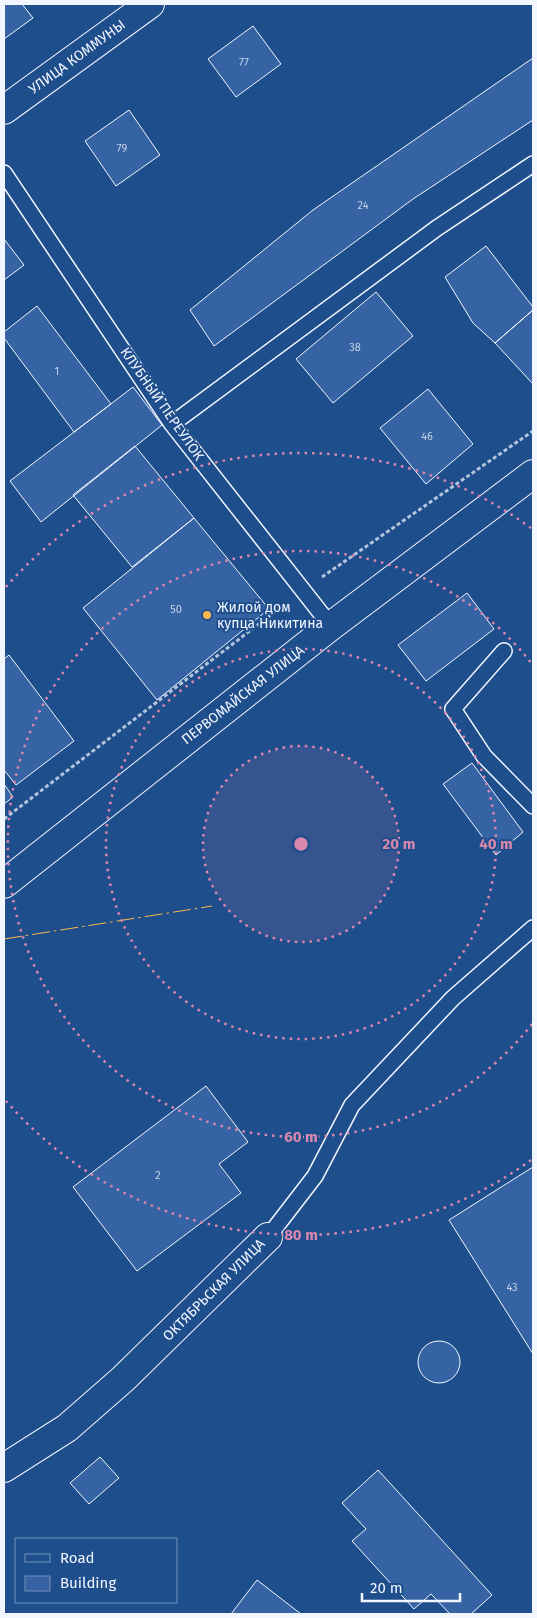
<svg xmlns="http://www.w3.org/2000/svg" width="537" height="1618" font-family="'Fira Sans',sans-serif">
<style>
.building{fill:#3563a3;stroke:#f2f6ff}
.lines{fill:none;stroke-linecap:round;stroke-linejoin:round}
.service-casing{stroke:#f2f6ff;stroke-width:18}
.minor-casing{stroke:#f2f6ff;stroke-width:30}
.secondary-casing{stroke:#f2f6ff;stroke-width:30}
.path{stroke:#b3c4dc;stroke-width:3;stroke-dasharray:4 2.5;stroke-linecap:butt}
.service{stroke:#1f4e8c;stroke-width:15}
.minor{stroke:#1f4e8c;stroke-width:28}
.secondary{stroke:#1f4e8c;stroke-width:28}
.power{stroke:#ffb74d;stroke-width:1;stroke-dasharray:18 4 2.5 4;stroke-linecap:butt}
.ring{fill:none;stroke:#da87ad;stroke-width:2.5;stroke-dasharray:2.5 5}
.poi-dot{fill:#ffb74d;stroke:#1f4e8c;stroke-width:2}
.labels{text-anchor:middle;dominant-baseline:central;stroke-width:4;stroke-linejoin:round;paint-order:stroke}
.number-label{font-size:11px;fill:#c3d1e8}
.street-label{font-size:14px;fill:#f2f6ff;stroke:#1f4e8c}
.poi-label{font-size:14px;fill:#f2f6ff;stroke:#1f4e8c;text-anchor:start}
.centre{fill:#da87ad;stroke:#1f4e8c;stroke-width:2.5}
.ring-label{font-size:15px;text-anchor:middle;font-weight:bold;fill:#da87ad;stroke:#1f4e8c;stroke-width:4;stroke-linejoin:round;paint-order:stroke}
</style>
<rect width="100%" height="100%" fill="#1f4e8c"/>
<path class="building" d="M4,4h18l11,14 -29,21z
M253,26l28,38 -45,33 -28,-38z
M533,58v62l-120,79 -199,147 -24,-36 123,-100z
M129,110l31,45 -44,31 -31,-45z
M4,239l20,26 -20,15z
M486,246l47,61v3l-38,33 -22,-20 -28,-46z
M376,292l37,44 -80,67 -37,-44z
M37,306l74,98 -37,28 -70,-94v-6z
M533,310v74l-38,-41z
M133,387l29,38 -121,97 -31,-41z
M428,389l45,55 -47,40 -46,-56z
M135,446l59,72 -62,49 -59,-72z
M194,518l75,91 -112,91 -74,-92z
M467,593l27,36 -68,52 -28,-36z
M9,655l65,86 -58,44 -12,-15v-111z
M472,763l51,69 -27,23 -53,-71z
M4,784l9,13 -9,7z
M206,1086l42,56 -29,22 22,29 -104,78 -64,-84z
M533,1167v187l-84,-134z
M418 1362a21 21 0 1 1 42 0a21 21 0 1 1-42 0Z
M100,1457l19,21 -30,26 -19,-21z
M378,1470l114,125 -21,19h-21l-19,-20 -17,15 -62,-68 14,-12 -24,-26z
M257,1580l44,34h-70z"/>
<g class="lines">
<g class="service-casing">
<path id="service" d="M4,173l168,251 159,202
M172,424l265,-196 96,-64
M504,651l-51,58 31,47 49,50
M268,1237l47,-61 37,-71 101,-107 80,-70"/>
</g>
<g class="minor-casing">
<path id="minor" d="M4,110l146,-106
M4,1468l63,-40 56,-49 145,-142"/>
</g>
<g class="secondary-casing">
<path id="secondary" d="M4,884l327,-258 202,-152"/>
</g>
<path class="path" d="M322,577l211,-146
M4,819l281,-215"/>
<use href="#service" class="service"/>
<use href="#minor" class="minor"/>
<use href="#secondary" class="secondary"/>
<path class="power" d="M4,939l208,-33"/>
</g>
<circle cx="301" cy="844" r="98" fill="#da87ad" fill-opacity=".12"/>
<g class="ring">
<circle cx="301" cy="844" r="98"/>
<circle cx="301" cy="844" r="195"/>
<path d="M532 1024A293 293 0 1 1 532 664"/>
<path d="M531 1160A391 391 0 0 1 6 1101M6 587A391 391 0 0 1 531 528"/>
</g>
<circle class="poi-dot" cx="207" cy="615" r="5"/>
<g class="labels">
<g class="number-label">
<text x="244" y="62">77</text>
<text x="122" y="148">79</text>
<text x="363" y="205">24</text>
<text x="355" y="347">38</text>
<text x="57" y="371">1</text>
<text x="427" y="436">46</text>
<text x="176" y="609">50</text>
<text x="158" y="1175">2</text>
<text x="512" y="1287">43</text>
</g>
<g class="street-label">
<text transform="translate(77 57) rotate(-36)">УЛИЦА КОММУНЫ</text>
<text transform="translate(162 404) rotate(55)">КЛУБНЫЙ ПЕРЕУЛОК</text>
<text transform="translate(243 695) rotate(-38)">ПЕРВОМАЙСКАЯ УЛИЦА</text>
<text transform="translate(214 1290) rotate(-45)">ОКТЯБРЬСКАЯ УЛИЦА</text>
</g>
<g class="poi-label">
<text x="217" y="607">Жилой дом<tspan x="217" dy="16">купца Никитина</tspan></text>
</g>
</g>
<circle cx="301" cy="844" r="8" class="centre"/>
<g class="ring-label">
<text x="399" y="849">20 m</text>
<text x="496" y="849">40 m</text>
<text x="301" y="1142">60 m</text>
<text x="301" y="1240">80 m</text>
</g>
<rect width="537" height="1618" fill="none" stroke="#f2f6ff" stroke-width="10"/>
<rect x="15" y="1538" width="162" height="65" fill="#1f4e8c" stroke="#7391ba"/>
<rect x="25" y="1554" width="25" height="8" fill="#1f4e8c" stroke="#7391ba"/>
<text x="60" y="1563" font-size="15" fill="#f2f6ff">Road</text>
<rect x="25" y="1576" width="25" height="15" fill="#3563a3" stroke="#7391ba"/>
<text x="60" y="1588" font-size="15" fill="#f2f6ff">Building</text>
<path d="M362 1593v8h98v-8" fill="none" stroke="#f2f6ff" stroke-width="2.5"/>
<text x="370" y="1593" font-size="15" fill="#f2f6ff" stroke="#1f4e8c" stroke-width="4" paint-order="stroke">20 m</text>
</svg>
